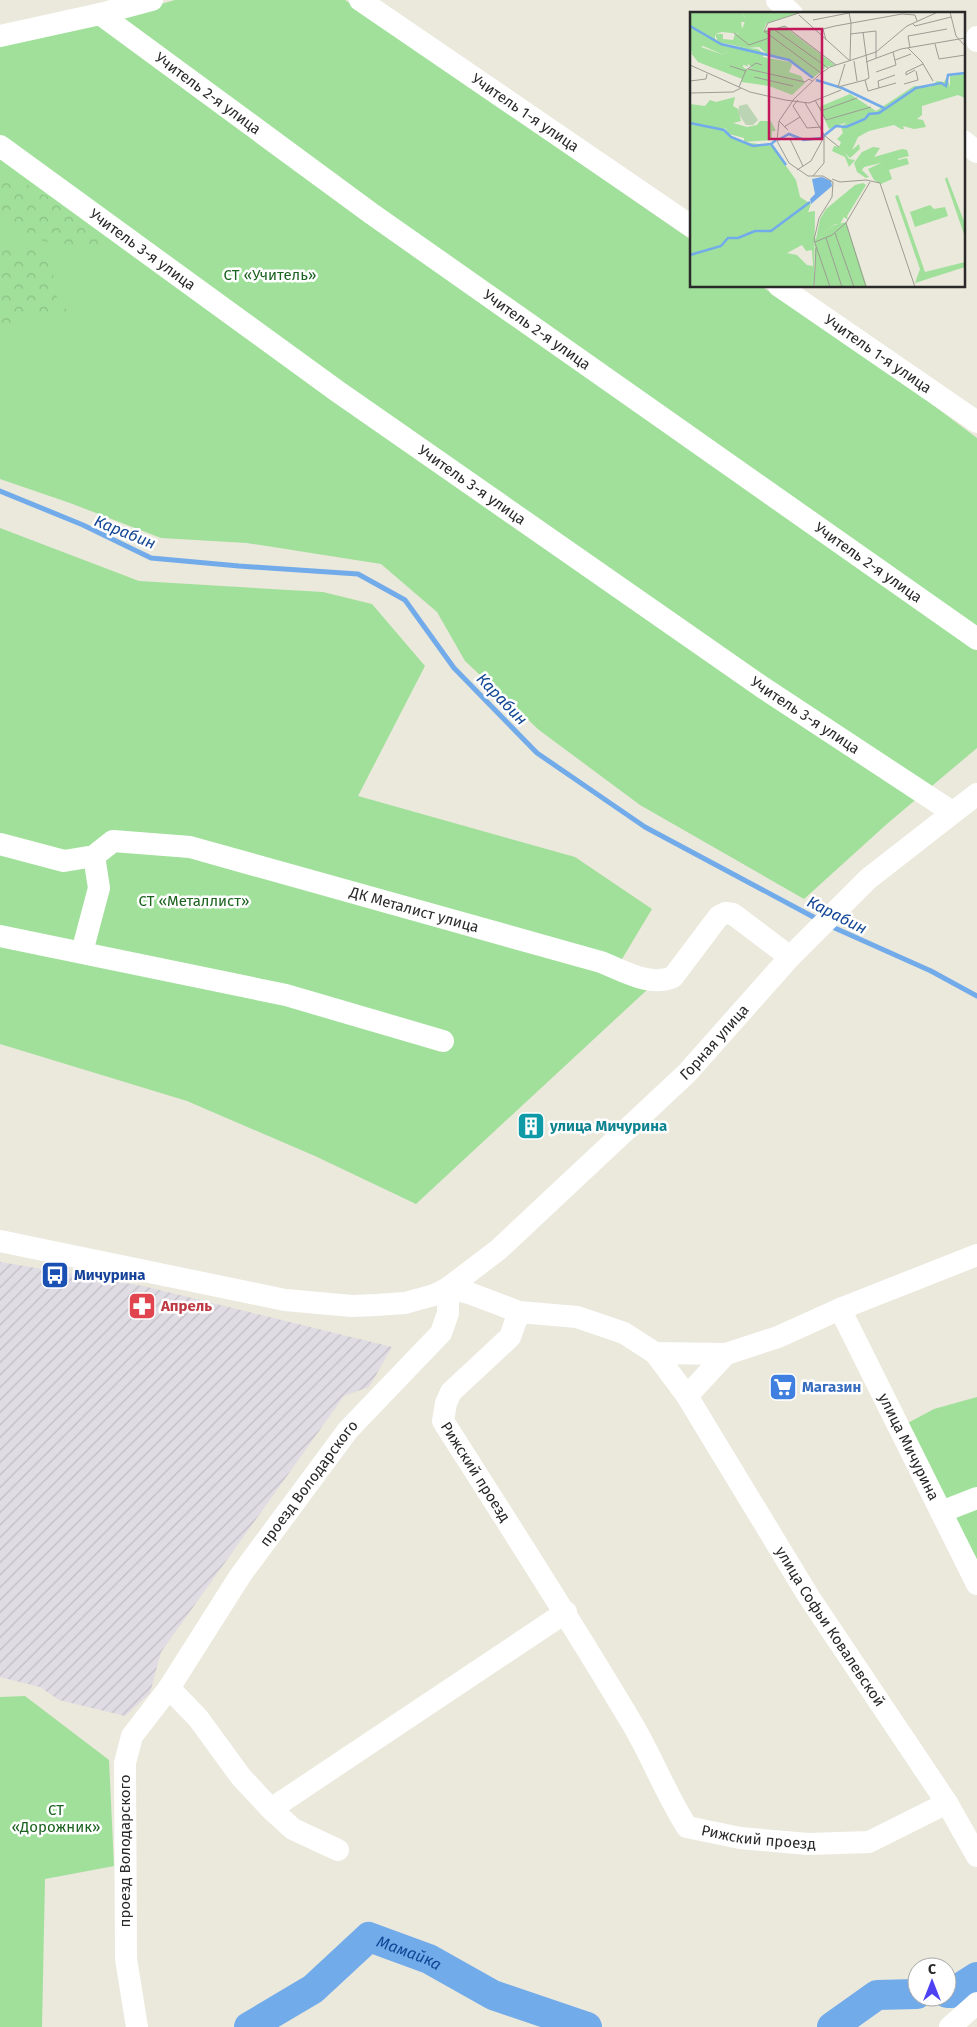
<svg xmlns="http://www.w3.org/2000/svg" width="977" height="2027" font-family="'Fira Sans',sans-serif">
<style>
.industrial{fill:url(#industrial-furrows)}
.grass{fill:#a0e09a}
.forest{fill:url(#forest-crowns)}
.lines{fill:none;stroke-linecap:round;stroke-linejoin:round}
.stream{stroke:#72abea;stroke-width:5}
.river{stroke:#72abea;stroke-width:30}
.minor{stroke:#fff;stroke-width:22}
.labels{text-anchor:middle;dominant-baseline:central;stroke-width:5;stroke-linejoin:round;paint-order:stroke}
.street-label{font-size:15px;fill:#292929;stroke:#fff}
.park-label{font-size:15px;fill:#1c6320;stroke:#fff}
.culture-label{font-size:15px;font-weight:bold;fill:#0d838f;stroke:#fff;text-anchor:start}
.transit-label{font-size:15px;font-weight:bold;fill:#164399;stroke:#fff;text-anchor:start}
.health-label{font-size:15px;font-weight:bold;fill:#be3a42;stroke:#fff;text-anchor:start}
.shop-label{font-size:15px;font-weight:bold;fill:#366cbe;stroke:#fff;text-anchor:start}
.water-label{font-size:16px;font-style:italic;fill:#124695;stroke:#fff}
.inset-river{fill:none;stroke:#72abea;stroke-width:2.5}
.inset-road{fill:none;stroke:#9d9c94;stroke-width:1}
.view{fill:#c2185b;fill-opacity:0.15;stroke:#c2185b;stroke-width:2.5}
.inset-edge{fill:none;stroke:#292929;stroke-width:2.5}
</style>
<defs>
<pattern id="industrial-furrows" width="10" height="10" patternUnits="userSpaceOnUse" patternTransform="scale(1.25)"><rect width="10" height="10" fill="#e0dce4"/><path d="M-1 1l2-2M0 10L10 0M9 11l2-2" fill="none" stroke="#c0bdc4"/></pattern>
<pattern id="forest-crowns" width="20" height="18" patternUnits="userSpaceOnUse" patternTransform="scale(1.25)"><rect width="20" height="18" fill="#a0e09a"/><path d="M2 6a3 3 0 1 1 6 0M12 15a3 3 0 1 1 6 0" fill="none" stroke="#8ac085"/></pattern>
</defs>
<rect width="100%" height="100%" fill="#ebe8dc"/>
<path class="industrial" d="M0,1262l143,24 249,61 -23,40 -25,9 -183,256 -11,41 -25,23 -66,-16 -19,-13 -40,-10z"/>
<path class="grass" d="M175,0h170l346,240v46h70l113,75 103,77v310l-89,75 -84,76 -164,-94 -101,-75 -74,-69 -28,-49 -56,-48 -134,-21 -86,-5 -91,-35 -70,-24v-438l115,-24z
M0,528l139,53 184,11 49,12 53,62 -67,130 217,61 77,52 -39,65 36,14 -233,216 -101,-48 -128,-55 -187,-57z
M977,1397v174l-73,-146 30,-16z
M25,1696l84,64 5,106 -69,13 -3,148h-42v-330z"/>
<path class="forest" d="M11,174l31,20 25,10 10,14 19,13 5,9v6l-6,2 -49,-6 -23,-10 -19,-19h-4v-38z
M0,243c21,3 45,5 52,28 3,7 1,16 4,24 4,8 12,13 13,23l-36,-2 -33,19z"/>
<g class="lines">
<path class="stream" d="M0,491l83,34 68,33 88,8 119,8 47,26 49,68 83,85 108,74 174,93
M828,925l103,46 46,25"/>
<g class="river">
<path d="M947,1993h5l25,-16"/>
<path id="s1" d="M249,2027l64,-38 56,-52 60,22 64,36 94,32"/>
<path d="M832,2027l45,-32 40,-1"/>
</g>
<g class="minor">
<path id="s2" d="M360,0l331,226"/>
<path d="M777,0l15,14"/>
<path id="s3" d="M100,14l272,200 605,425"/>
<path d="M0,36l100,-22 52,-14"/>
<path d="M977,37v4"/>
<path d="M963,141l14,11"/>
<path id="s4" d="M0,146l337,245 425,296 190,125"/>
<path id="s5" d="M779,286l198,136"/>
<path id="s6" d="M0,844l64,17 30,-5 19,-15 77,6 411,115c23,9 48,25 72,15l46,-61 6,-3 8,1 57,43"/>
<path d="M0,936l286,59 157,46"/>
<path d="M82,952l17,-64 -5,-32"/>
<path id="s7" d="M0,1241l285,59 67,6 24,-1 29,-2 29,-8 14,-7 50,-38 189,-177 103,-116 78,-78 109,-85"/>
<path d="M448,1288l21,5 50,19 58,5 47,16 31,20 71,1 52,-17 62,-28 137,-54"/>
<path id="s8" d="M840,1309l137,275"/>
<path id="s9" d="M519,1312l-9,25 -59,55 -5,11 -3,18c63,99 127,198 187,299 21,34 35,73 57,107l53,11 68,6 61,-2 78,-39"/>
<path id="s10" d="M655,1353l32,43 122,201 138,206 30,53"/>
<path d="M687,1396l39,-42"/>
<path d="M941,1512l36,-14"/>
<path d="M271,1809l295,-197"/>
<path id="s11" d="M338,1850l-45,-21 -22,-20 -30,-32 -43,-59 -29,-30 71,-112 108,-146 93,-97 7,-20v-25"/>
<path d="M137,2027l-11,-68 -1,-196 7,-27 37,-48"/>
<path d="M950,2027l27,-24"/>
</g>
</g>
<defs>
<g id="building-square" transform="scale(1.4375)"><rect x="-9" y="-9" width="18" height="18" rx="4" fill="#0f9aa8" stroke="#fff"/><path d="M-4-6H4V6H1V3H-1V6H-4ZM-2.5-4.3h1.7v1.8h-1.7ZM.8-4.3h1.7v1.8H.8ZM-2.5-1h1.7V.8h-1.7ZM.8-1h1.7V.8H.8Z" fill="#fff"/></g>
<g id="bus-square" transform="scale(1.4375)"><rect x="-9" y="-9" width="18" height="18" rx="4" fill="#1a4fb4" stroke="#fff"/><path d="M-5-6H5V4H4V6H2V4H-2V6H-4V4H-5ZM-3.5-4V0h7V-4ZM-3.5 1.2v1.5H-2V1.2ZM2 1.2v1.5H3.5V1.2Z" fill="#fff"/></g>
<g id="pharmacy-square" transform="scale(1.4375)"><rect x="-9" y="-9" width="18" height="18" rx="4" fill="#e0444e" stroke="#fff"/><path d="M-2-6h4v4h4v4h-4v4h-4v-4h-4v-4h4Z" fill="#fff"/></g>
<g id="supermarket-square" transform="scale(1.4375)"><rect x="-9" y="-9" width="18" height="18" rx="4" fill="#3f7fe0" stroke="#fff"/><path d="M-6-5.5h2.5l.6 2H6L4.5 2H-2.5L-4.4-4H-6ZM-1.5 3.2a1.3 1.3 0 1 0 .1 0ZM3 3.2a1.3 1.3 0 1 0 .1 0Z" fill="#fff"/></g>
</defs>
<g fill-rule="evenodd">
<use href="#building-square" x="531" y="1126"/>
<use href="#bus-square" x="55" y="1275"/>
<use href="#pharmacy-square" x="142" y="1306"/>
<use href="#supermarket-square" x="783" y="1387"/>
</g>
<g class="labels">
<g class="street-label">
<text stroke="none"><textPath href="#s3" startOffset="134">Учитель 2-я улица</textPath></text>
<text stroke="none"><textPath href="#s2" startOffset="200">Учитель 1-я улица</textPath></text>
<text stroke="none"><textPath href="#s4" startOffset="176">Учитель 3-я улица</textPath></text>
<text stroke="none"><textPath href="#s3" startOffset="539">Учитель 2-я улица</textPath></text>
<text stroke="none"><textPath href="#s5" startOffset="120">Учитель 1-я улица</textPath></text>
<text stroke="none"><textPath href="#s4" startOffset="581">Учитель 3-я улица</textPath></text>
<text stroke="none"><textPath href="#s3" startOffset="944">Учитель 2-я улица</textPath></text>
<text stroke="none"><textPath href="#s4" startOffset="986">Учитель 3-я улица</textPath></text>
<text stroke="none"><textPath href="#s6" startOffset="431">ДК Металист улица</textPath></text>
<text stroke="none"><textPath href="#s7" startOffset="820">Горная улица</textPath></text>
<text stroke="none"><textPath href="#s8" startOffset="154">улица Мичурина</textPath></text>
<text stroke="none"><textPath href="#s9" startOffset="198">Рижский проезд</textPath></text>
<text stroke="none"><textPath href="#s11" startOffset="486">проезд Володарского</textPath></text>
<text stroke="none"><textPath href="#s10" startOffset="325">улица Софьи Ковалевской</textPath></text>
<text stroke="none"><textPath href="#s9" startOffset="684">Рижский проезд</textPath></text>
<text transform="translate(125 1851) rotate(-90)">проезд Володарского</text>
</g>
<g class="park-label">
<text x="270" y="275">СТ «Учитель»</text>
<text x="194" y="901">СТ «Металлист»</text>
<text x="56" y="1810">СТ<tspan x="56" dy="17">«Дорожник»</tspan></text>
</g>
<g class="culture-label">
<text x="550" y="1126">улица Мичурина</text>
</g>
<g class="transit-label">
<text x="74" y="1275">Мичурина</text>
</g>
<g class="health-label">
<text x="161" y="1306">Апрель</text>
</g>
<g class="shop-label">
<text x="802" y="1387">Магазин</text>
</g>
<g class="water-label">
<text transform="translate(125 532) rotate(22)">Карабин</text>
<text transform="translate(502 699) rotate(46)">Карабин</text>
<text transform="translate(837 915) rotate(27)">Карабин</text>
<text stroke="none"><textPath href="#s1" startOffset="194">Мамайка</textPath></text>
</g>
</g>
<g transform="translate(690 12)">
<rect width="275" height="275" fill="#ebe8dc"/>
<path d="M51,0h61l-35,11 -4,7 22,-3 50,38 -9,2 -13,11 -23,-18 -22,-5 -9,-8 -12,1 -29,-6 -3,-8h8v5l10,1 2,-6h5l6,-15zM8,34l26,9 1,-3 5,1v4l14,5 -1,5 5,3 4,-3 -6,-4 6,-8 38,7 2,3 -3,7 12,4 4,7 -13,12 -23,-9 -27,-4v-3l-44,-17 -7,-9zM275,62v13l-15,1v-12zM160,82l26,17 -47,18 -10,-22zM45,85l-2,9 5,3 3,12 -8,2 14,4 10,-2 3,-4h11l5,10h-4v9l-28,2v-4l-15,-4 -4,-6 -35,-5v-19l15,2 5,-6 6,2zM144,134l7,1 8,12 6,1 -6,7 -4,-10 -13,-6zM208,143v5l9,-2 2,6 -20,6 3,9 -11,5 -7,-4 -6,-11zM240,193l4,4 11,-2 3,9 -33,11 -5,-15zM156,210l21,65h-52v-48l19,-14z" fill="#a0e09a"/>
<path d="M0,0h51l7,10h-7l1,7 8,6 -28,-3 -7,2v5l10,6 33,4 9,7 -3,-1 -3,4 -9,-4 -5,8 1,4 -19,-10v-4l-4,-1 -1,3 -21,-9 -12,6zM257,65l3,10h15v11l-7,-3 -36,11v9l-5,4 6,1 3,7 -12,2 -11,-3 1,3h-3l-7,-4 -25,6 -11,6 -6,13 7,-6 1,5 -10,9 -11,-11 2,-5 -4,-3 6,-6 -2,-6 7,-6 28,-10 38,-25 16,1 7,-6 7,1zM0,111l33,4 6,8 15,7 28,4 24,34 4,17 11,7 -3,8 7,-1 -1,76h-124zM112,233l4,6 6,-1 1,16 -6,-1 -10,-10 -10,-2zM183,135l7,1 -6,9 28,-8 5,1 2,6 -45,11 -2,3 7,7 -3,1 -9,-6 -3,-9 8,-11zM257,165l18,47v13l-20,-58zM173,171l3,2 -19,31 1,4 -4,-3 -4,7h-5l-19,15 4,-20 6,-10 29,-24zM208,183l27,77 40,-10v5l-50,16 5,-14 -25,-73z" fill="#a0e09a" fill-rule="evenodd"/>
<path d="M57,92l11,16 -5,5h-7l-8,-12 1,-7z" fill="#bbd4b3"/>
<path d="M132,165l9,4 1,5 -21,18 -1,-5 5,-5 -3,-15z" fill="#72abea"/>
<path class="inset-river" d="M0,14l31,18 68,16 24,18M126,68l26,8 42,20M0,111l34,7 7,7 22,9 18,-2 5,-4M88,128l11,-6 15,6 17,-2 15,-12 10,1 19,-8 4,-5 10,-1 37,-25 25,-5 5,3 2,-11 17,-2M81,132l15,21M0,243l31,-9 7,-8h10l17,-7h16l39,-29"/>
<path class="inset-road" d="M112,0l-34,11 -4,8 57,42M159,0l2,11 -1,38M260,0l6,24 9,10M109,3l51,46M123,8l36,-7M222,11l3,3 36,-9M85,18l53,38M74,20l21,-6 51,39M173,20l6,46 -4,2M44,21l15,12 20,-7M160,22l26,-3v27M136,28l-3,-11 12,-3 67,-12 13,1 2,6M245,32l4,15 26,-4M218,36l14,14 11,19M220,36l-2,-12 39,-7M205,48l16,-6M164,49l3,20M176,50l35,-13 64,-11M155,52l-7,23 27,-7M0,53l60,27 35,8 24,3 32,-13M40,54l16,5M58,57l57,13 4,-3 3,2M225,58l-9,5v-3l17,-8M186,60l20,-7 -3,-13M64,65l39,9M175,68l3,11 28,-8M0,69l16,-2 1,-5M214,72l14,-4 -2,-9M49,75l7,-17 10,-7 6,2M189,76l-1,-7 17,-6M0,81l43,-1 8,-4M108,88l-5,6 14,22 14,-1M125,88l11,20 45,-13M115,91l20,33 14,11M131,99l36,-13M89,109l-2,20 12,22 19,13h15l10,6 -1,15 -13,21 -5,22 16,47M94,115l16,-10M98,118l-9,-9 15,-22 26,-25 10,-7 46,-15 31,-26 31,-14M100,127l13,27M107,158l14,-9 13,-24M123,164l11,-13v-26M142,167l8,3 26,-2 14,3 35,104M156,211l20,64M145,221l19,54M136,226l16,49M125,230l17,-7 14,-12 24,-41M124,275l2,-39"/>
<path class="view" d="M79,17h53v110h-53z"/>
<rect width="275" height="275" class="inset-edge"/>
</g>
<g transform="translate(932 1982)"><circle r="24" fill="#ffffff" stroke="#a9a9a9"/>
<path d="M0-4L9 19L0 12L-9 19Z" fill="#4e41f3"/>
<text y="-8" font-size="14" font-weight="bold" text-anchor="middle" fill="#292929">С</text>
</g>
</svg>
